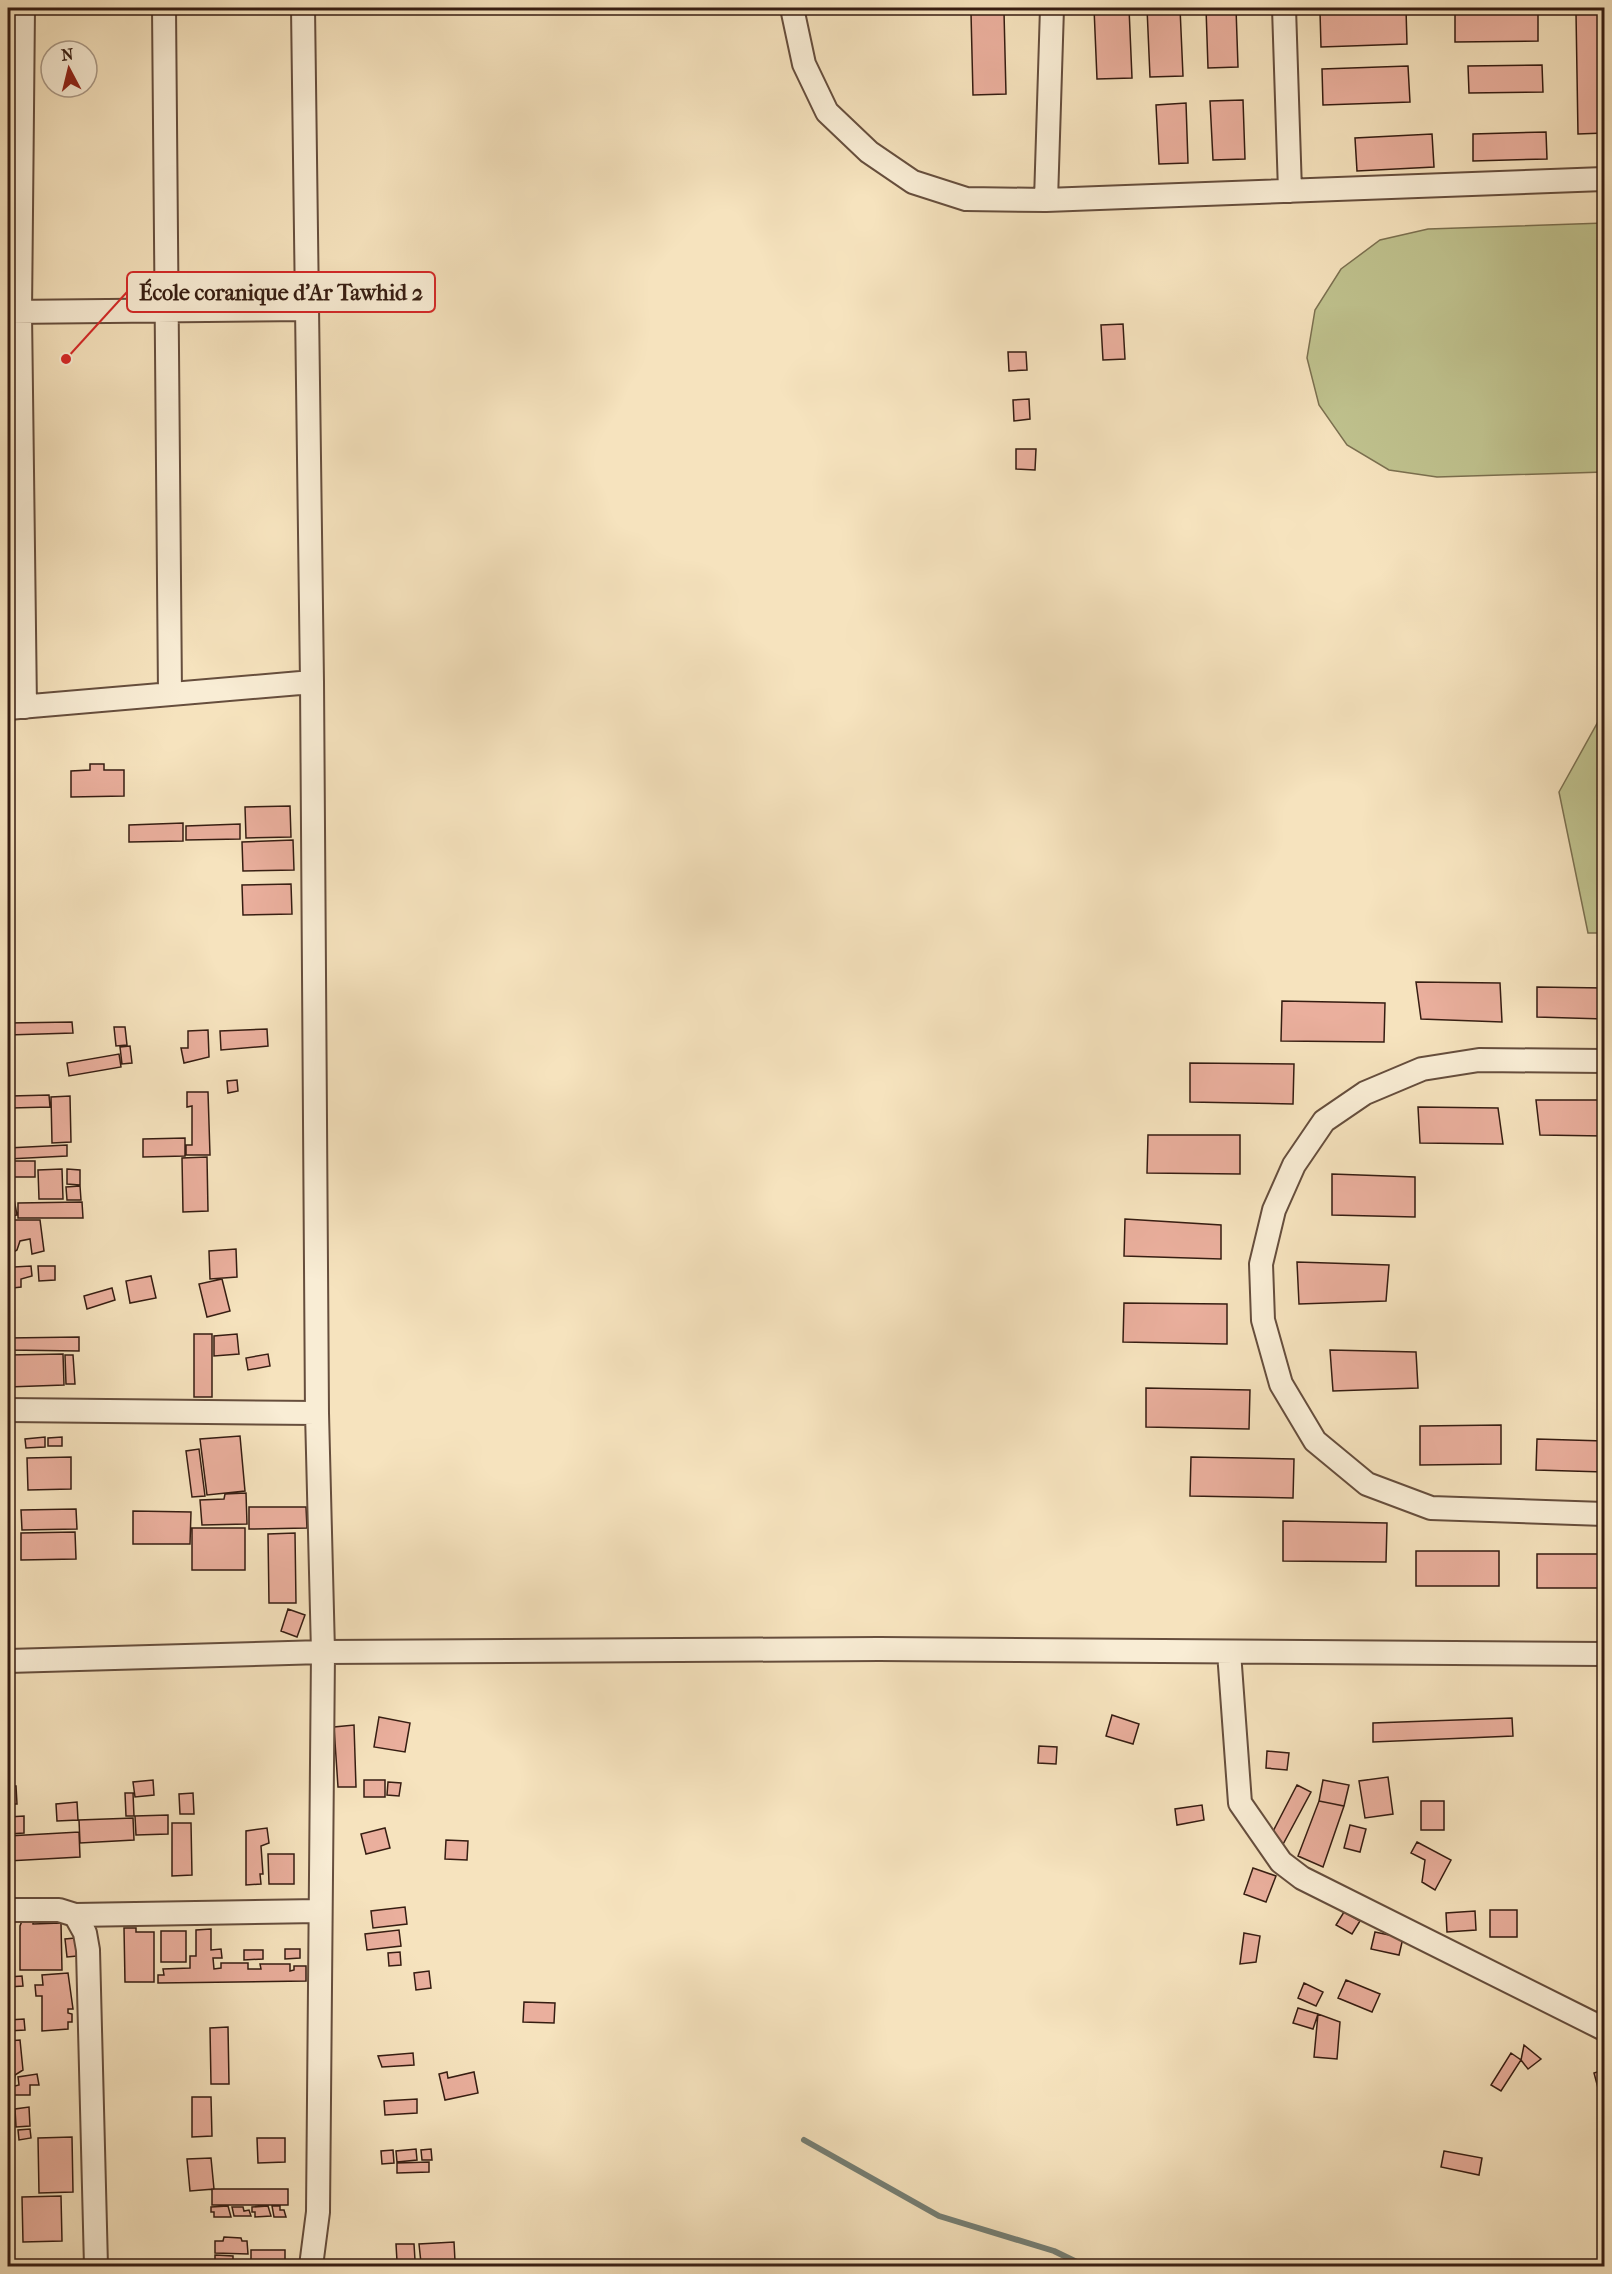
<svg xmlns="http://www.w3.org/2000/svg" width="1612" height="2274" font-family="'IM FELL French Canon',serif">
<style>
.green{fill:#c0c38f;stroke:#7b7050;stroke-width:1.5}
.lines{fill:none;stroke-linecap:round;stroke-linejoin:round}
.stream{stroke:#747e74;stroke-width:6}
.building{fill:#eaaf9d;stroke:#361d12;stroke-width:1.5}
.minor-casing{stroke:#664e3d;stroke-width:26}
.minor{stroke:#f9edd5;stroke-width:22}
.leader{fill:none;stroke:#d62828;stroke-width:2}
.callout-dot{fill:#d62828;stroke:#f9edd5;stroke-width:2}
.callout{fill:#f9edd5;stroke:#d62828;stroke-width:2}
.callout-label{font-size:22px;text-anchor:middle;font-weight:bold;fill:#361d12}
</style>
<rect width="100%" height="100%" fill="#f6e3be"/>
<filter id="stains"><feTurbulence type="fractalNoise" baseFrequency=".00333" numOctaves="4"/><feColorMatrix values="0 0 0 0 .2 0 0 0 0 .09 0 0 0 0 .02 0 0 0 .5 -.17"/></filter>
<radialGradient id="worn" r=".72"><stop offset=".6" stop-color="#630" stop-opacity="0"/><stop offset="1" stop-color="#630" stop-opacity=".3"/></radialGradient>
<path class="green" d="M1604,223v249l-167,5 -48,-7 -42,-25 -28,-40 -12,-47 8,-48 26,-41 39,-29 48,-11z
M1604,711v222h-16l-29,-141z"/>
<g class="lines">
<path class="stream" d="M804,2140l135,76 115,35 31,15"/>
</g>
<path class="building" d="M971,8h32v2l-32,1z
M1094,8h35l3,70 -35,1z
M1147,8h33l3,68 -33,1z
M1206,8h30l2,59 -30,1z
M1455,8h83v33l-83,1z
M1406,9l1,35 -86,3 -1,-35z
M1004,12l2,82 -33,1 -2,-82z
M1576,13h28v120l-26,1z
M1542,65l1,27 -74,1 -1,-27z
M1408,66l2,36 -87,3 -1,-36z
M1243,100l2,59 -32,1 -3,-59z
M1186,103l2,60 -29,1 -3,-59z
M1546,132l1,27 -74,2v-27z
M1432,134l2,33 -77,4 -2,-33z
M1123,324l2,35 -22,1 -2,-35z
M1008,352h18l1,18 -18,1z
M1029,399l1,20 -16,2 -1,-21z
M1016,449h20l-1,21 -19,-1z
M90,764h14v6h20v26l-53,1v-26l19,-1z
M290,806l1,31 -45,1 -1,-31z
M183,823v18l-54,1v-17z
M240,824v15l-54,1v-14z
M293,840l1,30 -51,1 -1,-29z
M291,884l1,30 -49,1 -1,-30z
M1416,982l84,1 2,39 -81,-3z
M1537,987l67,1v31l-67,-2z
M1282,1001l103,2 -1,39 -103,-1z
M72,1022l1,11 -65,2v-12z
M114,1027h11l2,18 -11,1z
M267,1029l1,17 -47,4 -1,-19z
M208,1030l1,27 -25,6 -3,-15h7v-17z
M130,1046l2,17 -10,1 -2,-17z
M119,1054l2,13 -52,9 -2,-13z
M1190,1063l104,1 -1,40 -103,-2z
M237,1080l1,11 -10,2 -1,-12z
M187,1092h21l2,63h-24v-10h6v-39l-5,1z
M49,1095l1,12 -39,1v-12z
M70,1096l1,46 -19,1 -1,-46z
M1536,1100h68v36l-64,-1z
M1418,1107l80,1 5,36 -83,-1z
M1148,1135h92v39l-93,-1z
M185,1138v18l-42,1v-18z
M67,1145v11l-59,3v-11z
M207,1157l1,54 -25,1 -1,-54z
M8,1161h27v16h-27z
M62,1169l1,30h-24l-1,-29z
M67,1169l13,1v15l-13,-1z
M1332,1174l83,3v40l-83,-2z
M80,1186l1,14h-14l-1,-13z
M13,1194l4,21 -9,2v-22z
M82,1202l1,16h-65v-15z
M1125,1219l96,6v34l-97,-3z
M8,1220h32l4,31 -12,3 -2,-15 -10,2 -3,9 -5,3 2,14 17,-1 1,10 -11,3v8l-8,1 -2,-9h-3z
M236,1249l1,28 -27,2 -1,-28z
M1297,1262l92,3 -3,36 -87,3z
M38,1266h17v14l-16,1z
M151,1276l5,22 -26,5 -4,-22z
M222,1279l8,32 -23,6 -8,-33z
M112,1288l3,12 -28,9 -3,-13z
M1124,1303l103,1v40l-104,-2z
M194,1334h18v63h-18z
M237,1334l2,20 -25,2v-20z
M79,1337v14l-71,-1v-12z
M1330,1350l86,2 2,36 -85,3z
M63,1354l1,31 -56,2v-32z
M268,1354l2,12 -22,4 -2,-12z
M65,1355h8l2,29h-9z
M1146,1388l104,2 -1,39 -103,-2z
M1501,1425v39l-81,1v-39z
M240,1436l5,55 -38,4 -7,-56z
M45,1437v10l-19,1 -1,-9z
M62,1437v9h-14v-8z
M1537,1439l67,2v31l-68,-2z
M199,1449l6,47 -13,1 -6,-46z
M71,1457v32l-43,1 -1,-32z
M1191,1457l103,2 -1,39 -103,-2z
M246,1493l1,31 -45,1 -2,-25 24,-1 1,-5z
M249,1507h57l1,21 -58,1z
M76,1509l1,20 -55,1 -1,-20z
M133,1511l58,1 -1,32h-57z
M1283,1521l104,2 -1,39 -103,-1z
M192,1528h53v42h-53z
M75,1532l1,27 -55,1v-27z
M295,1533l1,70h-27l-1,-69z
M1416,1551h83v35h-83z
M1537,1554h67v34h-67z
M288,1609l17,6 -8,22 -16,-6z
M1112,1715l27,9 -6,20 -27,-8z
M379,1717l31,6 -5,29 -31,-5z
M1512,1718l1,18 -140,6v-19z
M354,1725l2,62h-18l-4,-60z
M1039,1746l18,1 -1,17 -18,-1z
M1267,1751l22,2 -2,17 -21,-2z
M1388,1777l5,37 -28,4 -6,-37z
M153,1780l1,15 -19,2 -2,-15z
M364,1780h21v17h-21z
M1323,1780l26,5 -5,21 -25,-5z
M388,1782l13,1 -2,13 -12,-1z
M1297,1785l14,7 -30,56 -13,-7z
M8,1786h8l1,18h-9z
M125,1793h8l1,23h-8z
M193,1793l1,21h-14l-1,-20z
M1319,1801l25,5 -21,61 -25,-11z
M1421,1801h23v29h-23z
M77,1802l1,18 -21,1 -1,-17z
M1202,1805l2,15 -27,5 -2,-16z
M168,1815v19l-32,1 -1,-19z
M24,1816v17l-16,1v-17z
M133,1818l1,22 -54,3 -1,-23z
M172,1823h19l1,52 -20,1z
M1350,1825l16,4 -6,23 -16,-4z
M267,1828l2,15 -8,3 2,28h-3l1,10 -15,1v-54z
M385,1828l5,20 -24,6 -5,-20z
M79,1832l1,25 -72,4v-25z
M446,1840l22,1 -1,19 -22,-1z
M1417,1842l34,18 -16,30 -13,-8 3,-22 -14,-7z
M268,1854h26v30h-25z
M1253,1868l23,8 -10,26 -22,-8z
M405,1907l2,17 -34,4 -2,-17z
M1490,1910h27v27h-27z
M1475,1911l1,19 -29,2 -1,-19z
M1344,1912l16,9 -8,13 -16,-9z
M22,1921h11v3l28,-1 1,47h-42v-44z
M124,1928h12v4h18v50h-29z
M211,1929v21l10,-1 1,9h-9l1,11 7,-1v-5h27v6h13l-1,-5h30v7l4,-1v-4h12v15l-148,2v-8h6l-1,-6 27,-1v-12h6v-26z
M399,1930l2,16 -34,4 -2,-16z
M161,1931h25v31h-25z
M1375,1932l28,6 -4,17 -28,-6z
M1244,1933l16,3 -4,26 -16,2z
M75,1938l2,18 -10,1 -2,-18z
M285,1949h15v9l-15,1z
M244,1950h19v9l-19,1z
M400,1952l1,13 -12,1 -1,-13z
M429,1971l2,17 -15,2 -2,-17z
M68,1973l5,36h-5v4l4,1v8h-4v7l-26,2v-35h-6l-1,-11h8l-1,-10z
M22,1976l1,10 -15,1v-10z
M1346,1980l34,14 -8,18 -34,-14z
M1304,1983l19,9 -7,14 -18,-8z
M524,2002l31,1 -1,20 -31,-1z
M1298,2008l20,6 -5,15 -20,-6z
M1318,2014l22,8 -3,37 -23,-2z
M24,2019l1,11 -17,1v-11z
M228,2027l1,57h-18l-1,-56z
M20,2040l3,30 -8,5 -1,9h-6v-43z
M1524,2045l17,14 -13,10 -7,-9z
M413,2053l1,12 -32,2 -4,-11z
M1511,2053l10,7 -20,31 -10,-6z
M1604,2070v16l-6,2 -4,-15z
M447,2072l1,6 26,-6 4,21 -33,7 -6,-26z
M37,2074l2,11h-9v10h-17l-2,-8 8,-2 -1,-8z
M8,2086h2l2,9 -4,1 1,31 4,-1v12l-5,1z
M192,2097h19l1,39 -20,1z
M417,2099v14l-32,2 -1,-14z
M29,2107l1,19 -14,1 -1,-18z
M30,2129l1,9 -12,2 -1,-10z
M72,2137l1,55 -34,1 -1,-55z
M257,2138h28v24l-27,1z
M416,2149l1,11 -20,2 -1,-11z
M431,2149l1,11h-10l-1,-10z
M393,2150l1,13 -12,1 -1,-13z
M1444,2151l38,7 -3,17 -38,-8z
M211,2158l3,31 -24,2 -3,-32z
M429,2162v10l-32,1v-10z
M212,2189h76v16h-76z
M61,2196l1,45 -39,1 -1,-45z
M228,2206l3,11h-17v-5h-3v-5z
M268,2206l3,10 -16,1v-5h-3v-5z
M272,2206h8v4h4l2,7h-12z
M232,2207h11l1,4 5,-1 2,6h-17z
M224,2237l17,1 1,3h5l1,13 -33,-1v-12h8z
M454,2242l1,19 -34,2 -2,-19z
M396,2244h18l1,16 -18,1z
M251,2250h34v16h-34z
M215,2255l18,1v10h-18z
M382,2260l29,2v4h-30z"/>
<g class="lines">
<g class="minor-casing">
<path id="minor" d="M23,8l-3,305 5,394
M164,8l6,685
M303,8l9,674 5,731 6,239 -5,560 -7,54
M792,8l12,56 23,48 42,40 44,30 53,17 80,1 558,-21
M1284,8l6,183
M1046,200l6,-192
M8,312l299,-3
M8,708l304,-26
M1604,1061l-125,-1 -57,9 -57,24 -41,28 -30,44 -20,45 -13,54 2,56 18,64 34,57 52,43 64,24 173,6
M8,1410l309,3
M1229,1652l11,151 41,59 21,16 302,151
M8,1661l315,-9 556,-3 725,5
M8,1910h51l16,5 244,-4
M75,1915l10,18 3,17 8,316"/>
</g>
<use href="#minor" class="minor"/>
</g>
<path class="leader" d="M66 359L127 292"/>
<circle class="callout-dot" cx="66" cy="359" r="6"/>
<rect class="callout" x="127" y="272" width="308" height="40" rx="6"/>
<g class="callout-label">
<text x="281" y="300">École coranique d'Ar Tawhid 2</text>
</g>
<rect width="1612" height="2274" fill="none" stroke="#f6e3be" stroke-width="30"/>
<rect x="9" y="9" width="1594" height="2256" fill="none" stroke="#361d12" stroke-width="3"/>
<rect x="15" y="15" width="1582" height="2244" fill="none" stroke="#361d12" stroke-width="1.5"/>
<g transform="translate(69 69) rotate(353)"><circle r="28" fill="#f9edd5" stroke="#ab9a87" stroke-width="1.5"/>
<path d="M0-4.5L10 22L0 15L-10 22Z" fill="#8f2418"/>
<text y="-9" font-size="16" font-weight="bold" text-anchor="middle" fill="#361d12">N</text>
</g>
<rect width="100%" height="100%" filter="url(#stains)"/>
<rect width="100%" height="100%" fill="url(#worn)"/>
</svg>
